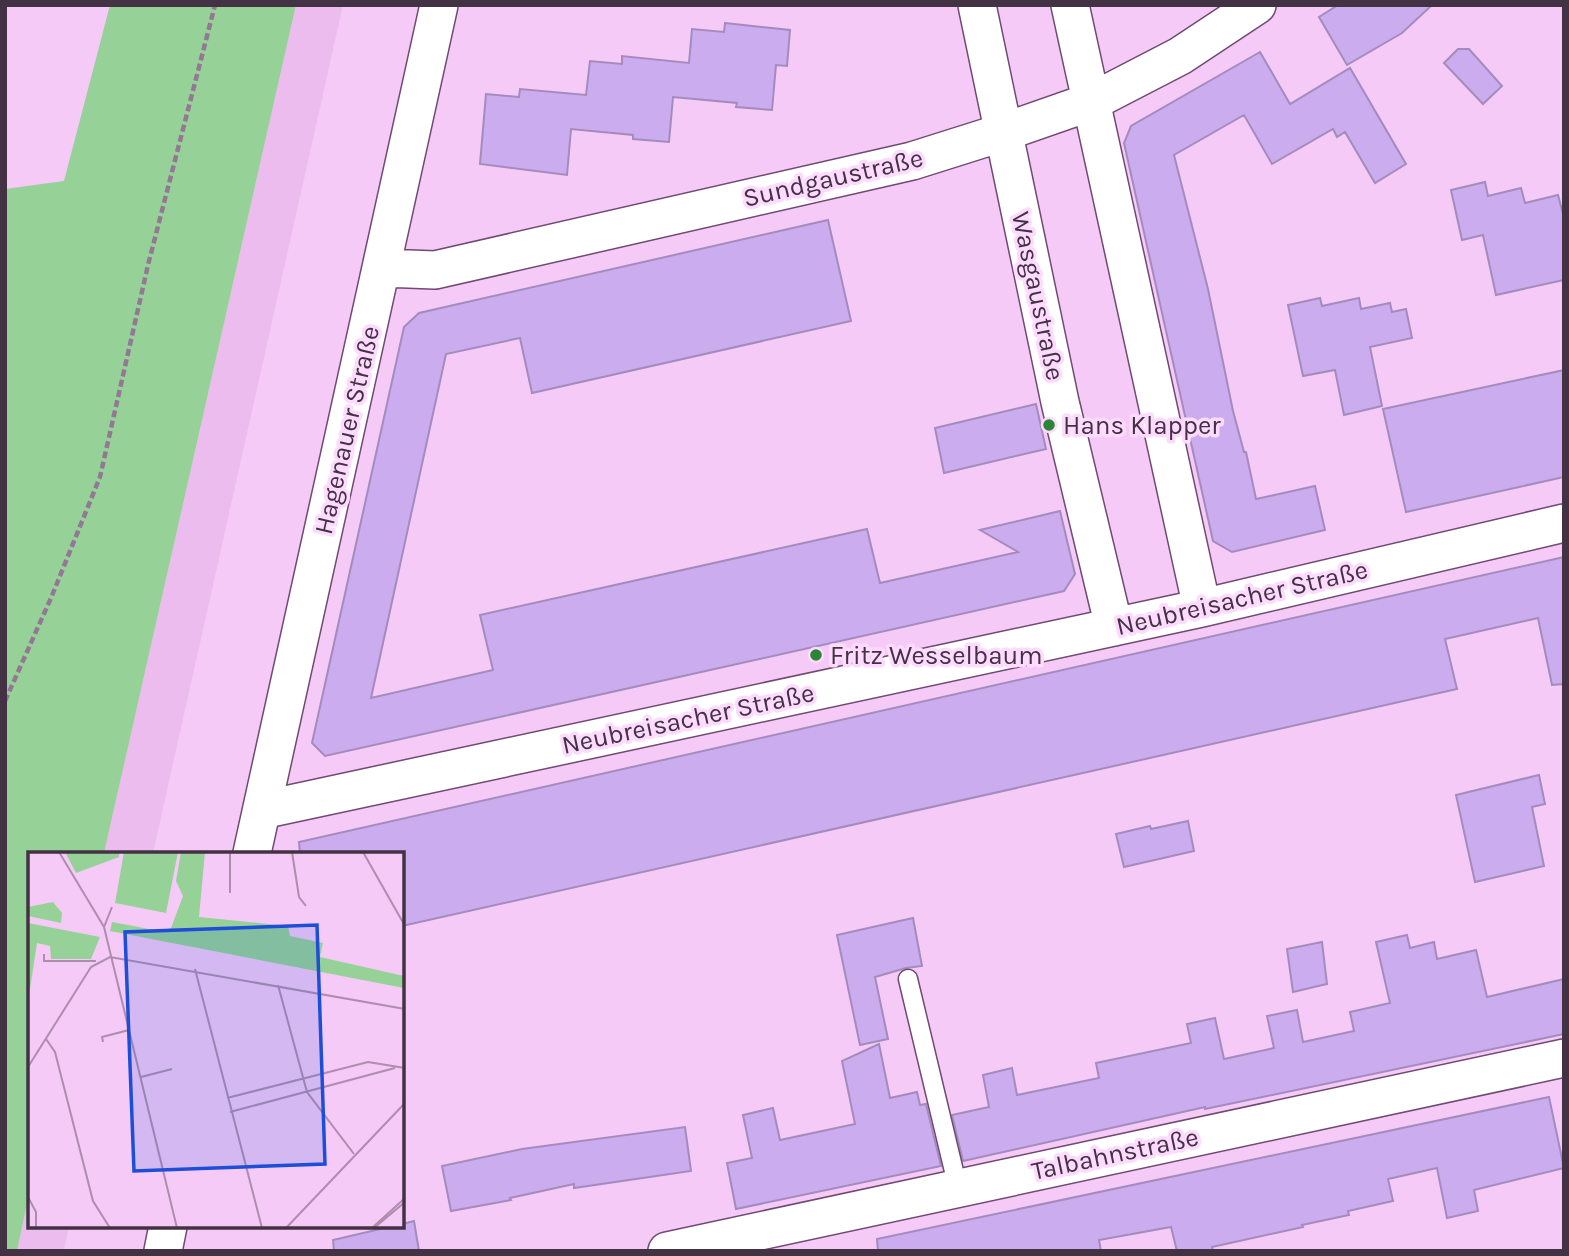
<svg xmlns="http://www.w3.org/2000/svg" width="1569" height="1256" font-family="Karla,sans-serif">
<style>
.built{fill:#edbcee}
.green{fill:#96d298}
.building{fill:#cbacef;stroke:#a38cbd;stroke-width:2}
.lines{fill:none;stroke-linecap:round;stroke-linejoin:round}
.lane-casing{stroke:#6f4a71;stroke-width:21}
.street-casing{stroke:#6f4a71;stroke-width:40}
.path{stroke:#947795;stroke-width:4.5;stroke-dasharray:7 3.5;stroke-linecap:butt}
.lane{stroke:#fff;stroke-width:18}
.street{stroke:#fff;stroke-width:37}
.poi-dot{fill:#2a8536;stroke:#fddafe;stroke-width:2.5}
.labels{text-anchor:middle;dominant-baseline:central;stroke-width:7;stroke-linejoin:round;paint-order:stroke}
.street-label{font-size:26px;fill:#433244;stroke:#fddafe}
.poi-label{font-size:26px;fill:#433244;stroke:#fddafe;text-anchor:start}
.inset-road{fill:none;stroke:#ae8daf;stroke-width:2}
.view{fill:#1d4ed8;fill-opacity:0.15;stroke:#1d4ed8;stroke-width:3.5}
.inset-edge{fill:none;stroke:#433244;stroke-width:3.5}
</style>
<rect width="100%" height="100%" fill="#f5caf6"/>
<path class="built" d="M296,5h47l-190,848h-49z
M30,1190v36h39l-5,25h-47z"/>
<path class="green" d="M110,5h186l-192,848h-74v337l-13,61h-12v-1062l59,-8z"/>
<path class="building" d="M1338,5h94l-30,28 -55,32 -28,-48z
M725,23l65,7 -3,36 -11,-1 -4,45 -36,-3 1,-4 -64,-6 -4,45 -36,-3v-4l-62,-6 -4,46 -87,-11 6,-70 33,3 1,-8 66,6 4,-34 32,3v-8l67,7 3,-34 32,3z
M1458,49h11l33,37 -19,18 -39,-41z
M1260,52l30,52 60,-36 56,96 -31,19 -30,-51 -8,5 -4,-8 -61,35 -28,-49 -70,40 34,134 25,122 11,41h2l10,47 59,-13 10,44 -93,22 -19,-11 -89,-398 7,-17z
M1485,182l3,14 33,-8 4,15 33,-8 6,23v62l-68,15 -13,-60 -21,5 -11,-50z
M828,220l23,101 -319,72 -12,-55 -74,16 -75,344 122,-28 -13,-55 387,-86 13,54 138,-31 -38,-22 80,-19 15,63 -11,17 -739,165 -13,-13 92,-416 15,-14z
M1320,298l2,8 37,-8 2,11 29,-6 2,9 14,-3 6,29 -42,9 12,59 -38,9 -9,-45 -32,6 -15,-71z
M1564,370v107l-158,35 -23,-103z
M1036,404l10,45 -102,24 -9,-45z
M1564,557v127l-12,1 -14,-67 -93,21 12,50 -1055,237v-73h-102l-1,-11z
M1539,775l6,29 -13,3 12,59 -69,16 -19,-87z
M1188,821l6,30 -70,16 -8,-33 34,-8 1,3z
M913,918l9,48 -16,2 -31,9 13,62 -28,6 -23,-110z
M1407,935l3,13 24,-6 3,17 39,-9 11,47 77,-18v55l-359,75v-2l-242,54 -11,-46 37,-8 -6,-32 29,-7 5,27 82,-17 -3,-15 95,-20 -4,-19 28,-6 9,41 50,-11 -7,-32 30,-6 6,32 51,-11 -4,-19 40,-9 -14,-61z
M1322,942l5,42 -34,8 -6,-43z
M879,1044l11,54 27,-6 3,13 6,-1 15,62 -205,43 -9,-46 25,-5 -9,-43 30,-7 7,32 75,-16 -13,-63z
M1549,1097l15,71 -90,22 4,21 -31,7 -10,-50 -49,11 5,22 -45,10 1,4 -47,10 1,2 -91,20 1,4h-36l-6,-24 -72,13 2,11h-223l-1,-12z
M685,1127l6,44 -117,17v-4l-64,14 1,2 -60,11 -9,-45 80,-17z
M414,1221l5,30h-85l-1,-11 60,-14h9v-2z"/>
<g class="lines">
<g class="lane-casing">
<path id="lane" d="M908,979l50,209"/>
</g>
<g class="street-casing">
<path id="street" d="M977,5l83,397 54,225
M1070,5l132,603
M383,268l52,2 477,-109 92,-29 89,-31 87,-45 77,-51
M262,810l940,-202 362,-85
M252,853l187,-848
M163,1251l5,-25
M667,1251l897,-193"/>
</g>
<path class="path" d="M5,701l46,-103 49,-121 48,-212 67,-260"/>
<use href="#lane" class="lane"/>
<use href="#street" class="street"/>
</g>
<g class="poi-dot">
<circle cx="1049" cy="425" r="7"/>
<circle cx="816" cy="655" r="7"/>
</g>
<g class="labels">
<g class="street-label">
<text transform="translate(833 178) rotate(-13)">Sundgaustraße</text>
<text transform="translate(1038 296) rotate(78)">Wasgaustraße</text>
<text transform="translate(347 430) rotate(-77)">Hagenauer Straße</text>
<text transform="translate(1242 598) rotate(-13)">Neubreisacher Straße</text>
<text transform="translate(688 719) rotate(-12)">Neubreisacher Straße</text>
<text transform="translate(1115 1154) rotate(-12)">Talbahnstraße</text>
</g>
<g class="poi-label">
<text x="1063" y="425">Hans Klapper</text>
<text x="830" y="655">Fritz Wesselbaum</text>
</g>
</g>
<g transform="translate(28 852)">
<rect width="376" height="376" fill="#f5caf6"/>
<path d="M37,0h54v5l-43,16zM96,0h54l-12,61 -51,-10zM153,0h24l-6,65 89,9 2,10 33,7 -3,14 84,19v12l-294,-57 2,-9 48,9 11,-3 12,-32 -7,-15zM25,50l9,11 -1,10 -33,-7v-9zM0,71l72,14 -9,22h-40l-1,-13 -13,-3 -9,59z" fill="#96d298"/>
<path class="inset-road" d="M31,0l45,75 73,301M264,0l7,45 7,9M335,0l42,74M202,41v-41M76,75l8,-20M16,102v7h52M167,117l67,259M250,133l29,107 47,62M18,187l9,13 38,149 17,27M75,190l-1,-5 27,-7M0,215l63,-100 19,-10 295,52M113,225l31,-8M199,246l141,-36 37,6M202,260l165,-44M0,345l8,15v16M258,376l119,-125M344,376l33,-30M346,376l31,-26"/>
<path class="view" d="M289,73l8,239 -191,7 -9,-239z"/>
<rect width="376" height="376" class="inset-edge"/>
</g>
<rect width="1569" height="1256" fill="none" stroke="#433244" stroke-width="14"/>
</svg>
